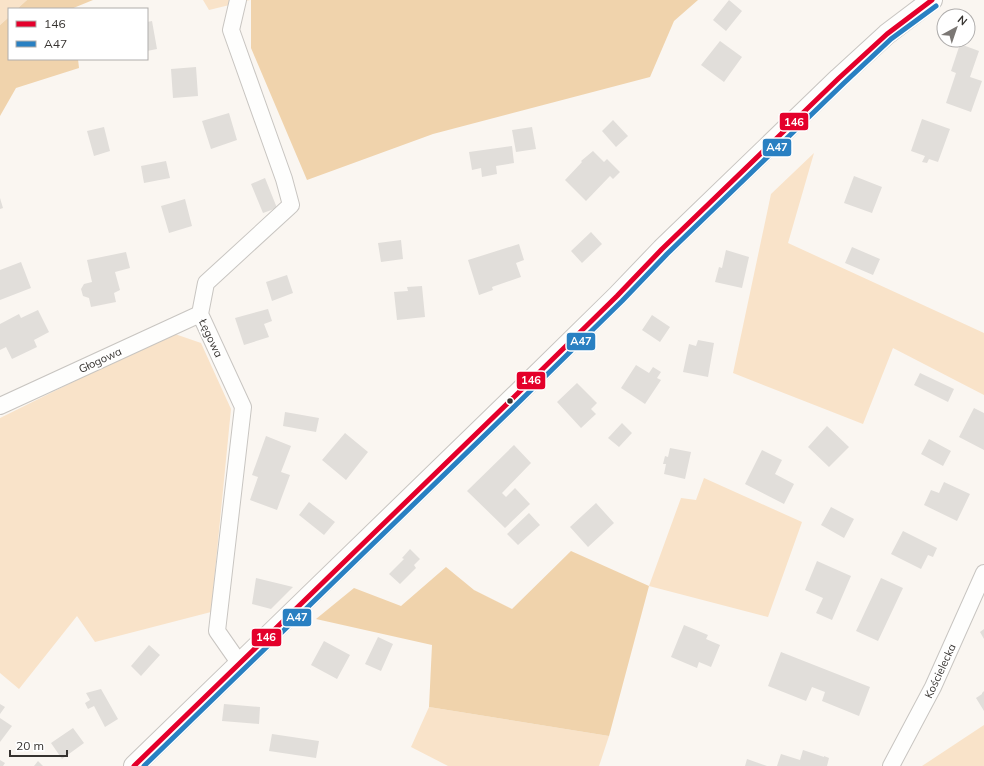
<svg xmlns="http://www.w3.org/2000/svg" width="984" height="766" font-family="Mulish,sans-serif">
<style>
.green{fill:#f9e3c9}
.forest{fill:#f0d3ac}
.building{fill:#e1deda}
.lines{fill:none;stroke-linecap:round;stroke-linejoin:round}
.minor-casing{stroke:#c8c5c1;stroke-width:18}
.tertiary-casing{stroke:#c8c5c1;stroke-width:22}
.minor{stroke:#fefefd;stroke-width:16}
.tertiary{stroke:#fefefd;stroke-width:20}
.bus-1-casing{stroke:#fff;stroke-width:8}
.bus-2-casing{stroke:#fff;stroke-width:8}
.bus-1{stroke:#e4002b;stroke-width:5}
.bus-2{stroke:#2980c2;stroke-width:5}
.bus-dot{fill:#363330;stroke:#fff;stroke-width:1.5}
.labels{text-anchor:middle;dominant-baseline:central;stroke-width:3.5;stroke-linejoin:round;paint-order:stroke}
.street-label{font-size:11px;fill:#363330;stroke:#fff}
.line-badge{stroke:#fff;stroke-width:1.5}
.badge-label{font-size:11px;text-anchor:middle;font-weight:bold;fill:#fff}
</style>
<rect width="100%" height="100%" fill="#faf6f1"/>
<path class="green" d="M0,0h27l-10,9h-8v8l-9,8z
M203,0h47l-41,10z
M814,153l-26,90 196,90v62l-91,-47 -30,76 -130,-51 38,-179z
M172,333l29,10 30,66 -20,203 -116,30 -18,-26 -58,73 -19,-16v-255z
M704,478l98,44 -34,95 -119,-31 32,-88 15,2z
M429,707l180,29 -10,30h-151l-37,-19z
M984,725v41h-62z"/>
<path class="forest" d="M27,0h66l-22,9h-54z
M251,0h447l-24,21 -24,56 -217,57 -126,46 -56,-132z
M9,17v42h69l1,9 -63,20 -16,28v-91z
M571,551l78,35 -40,150 -180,-29 3,-62 -116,-26 38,-31 47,18 45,-39 28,23 38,19z"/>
<path class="building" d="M729,0l13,11 -16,20 -13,-11z
M152,21l5,28 -10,2v-29z
M720,41l22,16 -18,25 -23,-17z
M960,44l19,7 -9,26 12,4 -11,31 -25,-9 10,-30 -5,-2z
M196,67l2,29 -25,2 -2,-29z
M229,113l8,27 -26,9 -9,-28z
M922,119l28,10 -12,33 -9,-3 -2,4 -5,-1 3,-6 -14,-5z
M613,120l15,16 -12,11 -14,-16z
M104,127l6,24 -16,5 -7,-25z
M532,127l4,22 -20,3 -4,-22z
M512,146l2,17 -18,3 1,8 -15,3 -1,-9 -9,2 -3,-18z
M593,151l11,11 3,-3 13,13 -7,7 -3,-3 -24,25 -21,-21 17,-18 -1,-1z
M166,161l4,17 -26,5 -3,-17z
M854,176l28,11 -10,26 -28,-10z
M265,178l12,30 -14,5 -12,-29z
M0,198l3,10 -3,1z
M185,199l7,27 -23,7 -8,-27z
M591,232l11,12 -20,19 -11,-12z
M401,240l2,19 -22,3 -3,-19z
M519,244l5,16 -8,3 5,14 -29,10 1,3 -14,5 -11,-35z
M852,247l28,12 -7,16 -28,-12z
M726,250l23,7 -7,31 -27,-6 4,-15 3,1z
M126,252l4,16 -15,4 5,18 -6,3 2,9 -25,5 -2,-9 -6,-2 -2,-7 3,-5 8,-2 -5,-22z
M21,262l10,26 -31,12v-30z
M287,275l6,18 -21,8 -6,-19z
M422,286l3,31 -28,3 -3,-28 14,-1 -1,-4z
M268,309l4,12 -8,3 5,13 -25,8 -9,-27z
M38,310l11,22 -15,8 3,7 -25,12 -6,-12 -6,3v-26l19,-10 2,4z
M652,315l18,12 -10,15 -18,-12z
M698,340l16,3 -6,34 -25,-5 6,-28 7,2z
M636,365l13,8 4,-6 8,5 -4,6 4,2 -16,24 -24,-16z
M920,373l34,16 -6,13 -34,-17z
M577,383l20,20 -6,6 5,5 -15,14 -24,-26z
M974,408l10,5v37l-25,-13z
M285,412l34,6 -3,14 -33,-6z
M622,423l10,10 -13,14 -11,-9z
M827,426l22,21 -20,20 -21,-20z
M345,433l23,19 -22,28 -24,-20z
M266,436l25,10 -10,26 9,3 -13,35 -27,-10 8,-23 -6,-2z
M929,439l22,12 -8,15 -22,-12z
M514,445l17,18 -29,30 4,4 9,-9 15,16 -25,24 -38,-37z
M670,448l21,4 -6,27 -21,-5 2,-10h-3l2,-8 3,1z
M762,450l20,10 -7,14 19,10 -10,20 -39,-20z
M944,482l26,12 -13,27 -33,-16 7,-15 8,3z
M309,502l26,20 -11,13 -25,-20z
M596,503l18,20 -26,24 -18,-20z
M831,507l23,12 -10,19 -23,-13z
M529,513l11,12 -22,20 -11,-11z
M903,531l34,17 -4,9 -5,-2 -7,14 -30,-15z
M410,549l10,10 -6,6 2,3 -16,16 -11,-10 15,-15 -2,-1z
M817,561l34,15 -19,44 -16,-7 7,-15 -18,-8z
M256,578l37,9 -22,22 -19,-5z
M881,578l22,10 -25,53 -22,-10z
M684,625l24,10 -2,4 14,6 -9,22 -12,-5 -2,6 -26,-11z
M984,629v10l-4,-7z
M378,637l15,7 -12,27 -16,-7z
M324,641l26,14 -13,24 -26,-14z
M149,645l11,10 -19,21 -10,-10z
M781,652l89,35 -11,29 -37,-15 3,-9 -13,-5 -6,14 -38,-15z
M101,689l17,30 -13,8 -11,-21 -6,3 -3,-6 5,-3 -4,-7z
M984,691v20l-8,-13 6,-4v-1z
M0,704l5,3 -5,7z
M224,704l36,3 -1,17 -37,-3z
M0,718l12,8 -12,16z
M73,728l11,15 -22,16 -11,-16z
M272,734l47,7 -3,17 -47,-7z
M803,750l21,7v-1l5,2 -2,8h-50l4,-12 19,6z
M747,759l20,7h-22z
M0,760l5,3 -2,3h-3z
M38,761l5,5h-9z"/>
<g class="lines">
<g class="minor-casing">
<path id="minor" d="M238,0l-7,30 53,149 7,26 -85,78 -6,31 43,93 -26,224 23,33
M0,406l200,-92
M891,766l42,-79 51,-114"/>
</g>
<g class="tertiary-casing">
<path id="tertiary" d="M134,766l379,-368 104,-102 45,-47 177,-171 48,-44 45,-34"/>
</g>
<use href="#minor" class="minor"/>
<use href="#tertiary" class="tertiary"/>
<g class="bus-1-casing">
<path id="bus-1" d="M134,766l379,-368 104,-102 45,-47 177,-171 48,-44 45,-34"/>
</g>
<g class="bus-2-casing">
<path id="bus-2" d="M144,766l374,-363 104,-102 45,-47 177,-171 47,-44 45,-33"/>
</g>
<use href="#bus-1" class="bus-1"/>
<use href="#bus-2" class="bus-2"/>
</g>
<circle class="bus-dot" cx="510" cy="401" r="3.5"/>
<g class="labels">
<g class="street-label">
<text transform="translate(211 338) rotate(65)">Łęgowa</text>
<text transform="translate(100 360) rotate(-25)">Głogowa</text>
<text transform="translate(940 671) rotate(-65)">Kościelecka</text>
</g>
</g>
<g class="line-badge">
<rect x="779" y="112" width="30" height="19" rx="4" fill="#e4002b"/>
<rect x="762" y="138" width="30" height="19" rx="4" fill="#2980c2"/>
<rect x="566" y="332" width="30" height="19" rx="4" fill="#2980c2"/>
<rect x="516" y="371" width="30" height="19" rx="4" fill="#e4002b"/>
<rect x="282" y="608" width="30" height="19" rx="4" fill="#2980c2"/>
<rect x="251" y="628" width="31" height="19" rx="4" fill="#e4002b"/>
</g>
<g class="badge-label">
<text x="794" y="126">146</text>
<text x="777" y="151">A47</text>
<text x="581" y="345">A47</text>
<text x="531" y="384">146</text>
<text x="297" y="621">A47</text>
<text x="266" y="641">146</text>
</g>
<rect x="8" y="8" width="140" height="52" fill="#ffffff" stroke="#afadac"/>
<rect x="16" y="21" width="20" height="6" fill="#e4002b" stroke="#afadac"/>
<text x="44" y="28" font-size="12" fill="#363330">146</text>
<rect x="16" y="41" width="20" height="6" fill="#2980c2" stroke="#afadac"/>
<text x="44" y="48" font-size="12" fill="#363330">A47</text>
<g transform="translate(956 28) rotate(40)"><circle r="19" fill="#ffffff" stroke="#afadac"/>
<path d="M0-3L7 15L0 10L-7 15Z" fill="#7b7774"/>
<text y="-6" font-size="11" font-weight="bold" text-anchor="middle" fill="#363330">N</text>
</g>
<path d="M10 750v6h57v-6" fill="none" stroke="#363330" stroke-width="2"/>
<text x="16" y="750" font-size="12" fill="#363330" stroke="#ffffff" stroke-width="3" paint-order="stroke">20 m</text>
</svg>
